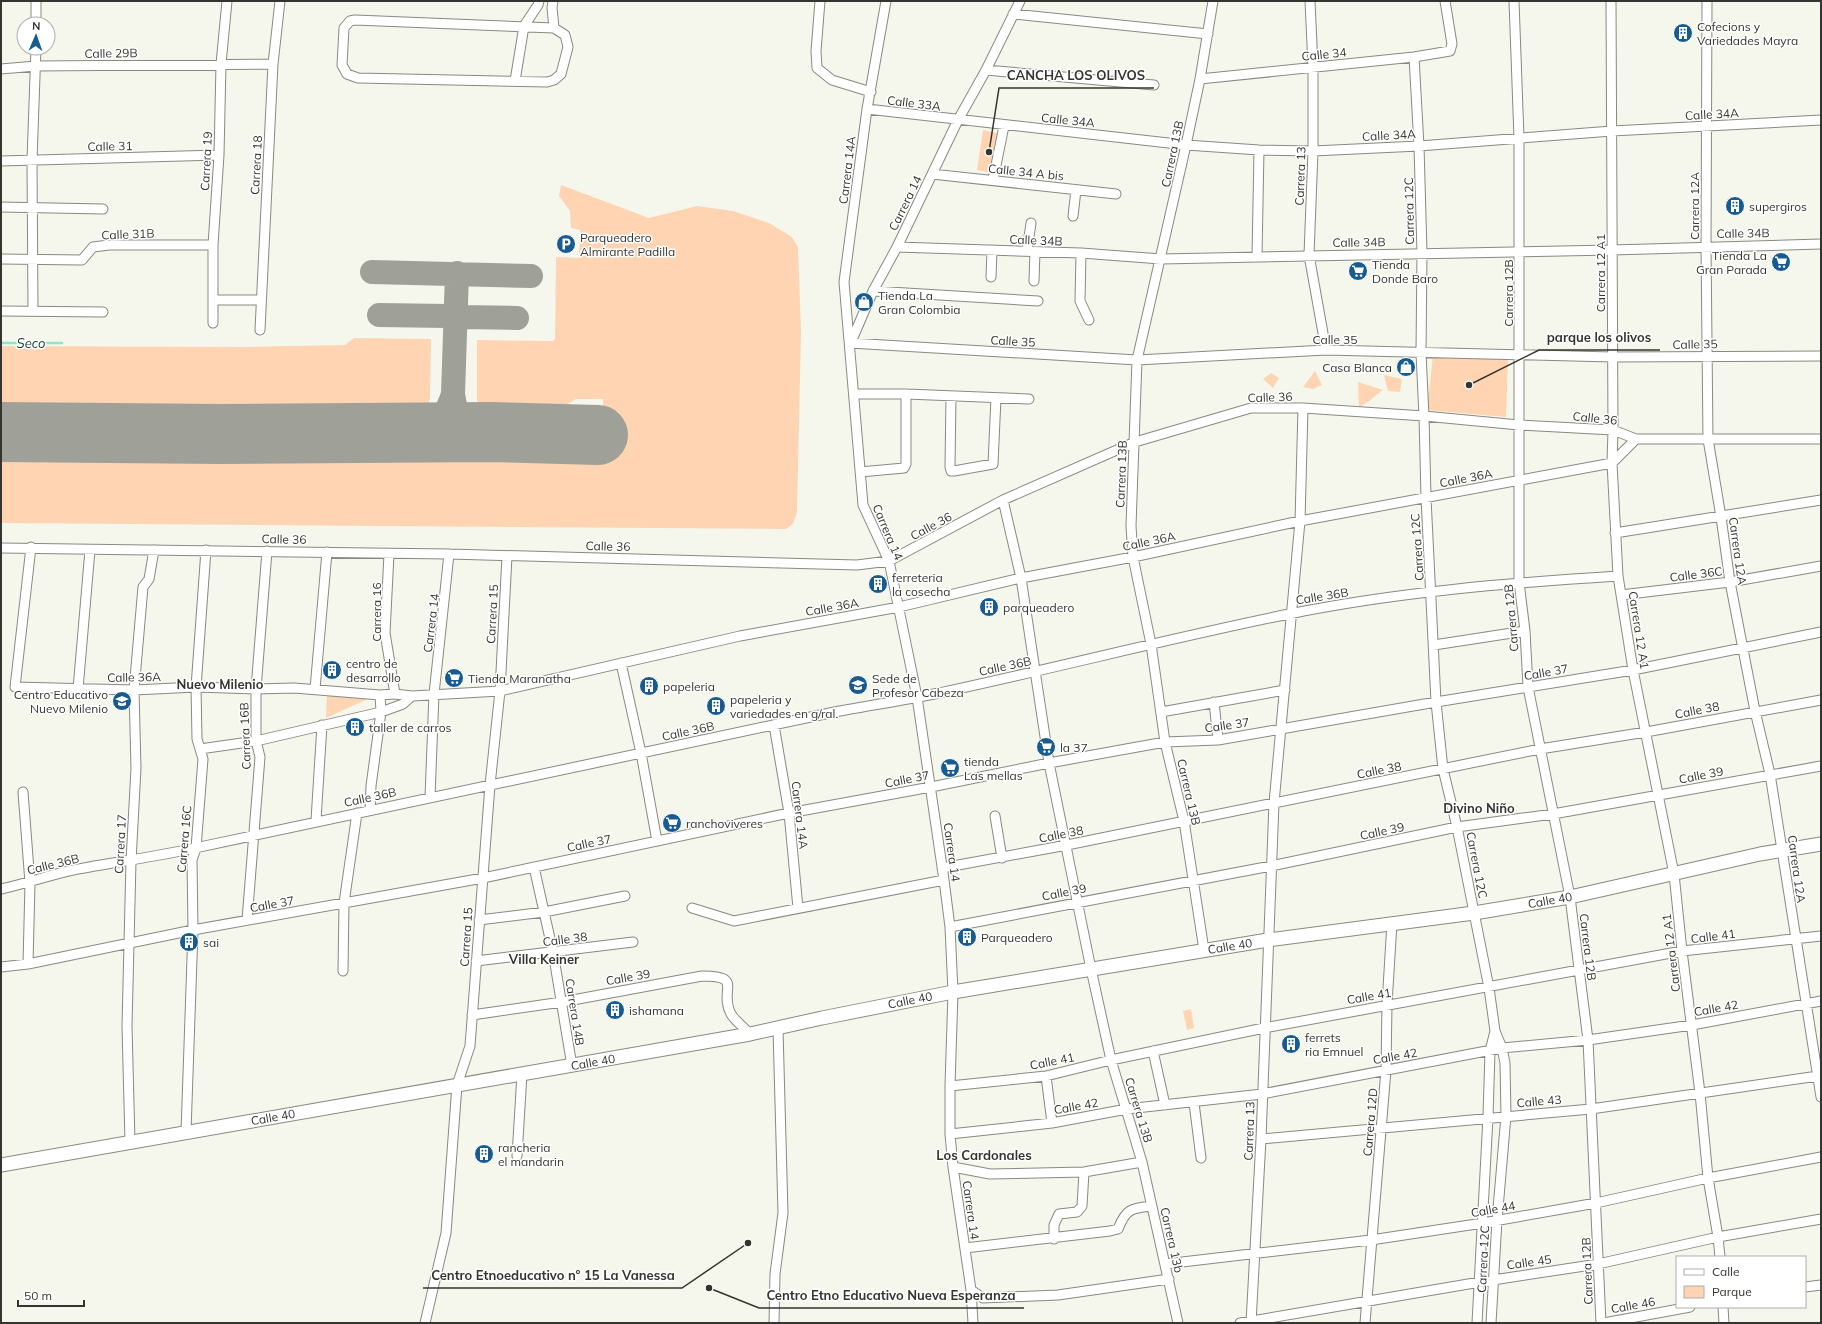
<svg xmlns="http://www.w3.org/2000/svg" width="1822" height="1324" font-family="Mulish,sans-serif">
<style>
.green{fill:#fed4b3}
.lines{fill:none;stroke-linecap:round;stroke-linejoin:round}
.stream{stroke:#88e9c3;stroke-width:2.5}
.taxiway{stroke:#9fa098;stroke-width:24}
.runway{stroke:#9fa098;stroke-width:60}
.street-casing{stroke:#888980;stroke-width:11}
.secondary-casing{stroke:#888980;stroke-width:15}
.street{stroke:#fff;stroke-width:9}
.secondary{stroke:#fff;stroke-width:13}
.labels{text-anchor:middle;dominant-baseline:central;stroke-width:3;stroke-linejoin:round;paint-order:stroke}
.poi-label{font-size:12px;fill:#343430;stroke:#fff;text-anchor:start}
.street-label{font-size:12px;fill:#343430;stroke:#fff}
.water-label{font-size:13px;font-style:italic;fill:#0d392a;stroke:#fff}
.neighbourhood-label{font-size:13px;font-weight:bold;fill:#343430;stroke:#fff}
.leader{fill:none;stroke:#343430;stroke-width:1.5}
.callout-dot{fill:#343430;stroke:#fff;stroke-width:1.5}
.callout-label{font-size:13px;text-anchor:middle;font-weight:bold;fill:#343430;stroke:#fff;stroke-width:3;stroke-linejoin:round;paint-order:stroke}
</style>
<rect width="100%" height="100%" fill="#f6f7ec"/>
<path class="green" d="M983,130l17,4 -7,39 -16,-3z
M561,185l88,33 48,-12 36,5 36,12 23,14 6,10 3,85 -4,180 -4,12 -7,5 -785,-6v-73l602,2v-53h-27l-21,13 -68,-1 -6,-3 -4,-7v-61l76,1 2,-2 1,-82 23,1 1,-28 -9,-2 -1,-17 -11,-15z
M354,338l77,1 -1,59c-2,8 -5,12 -13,14l-416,-2v-64l246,1 98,-2z
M1433,355l75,5 -2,57 -79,-7z
M1315,371l7,14 -9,4 -10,-2z
M1271,373l8,5 -6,10 -10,-9z
M1384,375l18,4 -2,13 -12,-1z
M1358,382l25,8c-8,5 -14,13 -24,17z
M327,694l43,4 -44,20z
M1191,1009l3,19 -7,2 -4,-19z"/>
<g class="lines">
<path class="stream" d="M1,343h61"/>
<path class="taxiway" d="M372,272l159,4
M379,315l68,1 5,2 4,5 6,-6 55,1
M453,394c4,27 10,33 37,38
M420,433c18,-9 27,-19 33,-39l4,-121"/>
<path class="runway" d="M1,432l219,2 270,-2 108,3"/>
<g class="street-casing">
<path id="street" d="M553,1l-1,7 2,20
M820,1l-4,50 1,17 15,12 39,12
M886,1l-19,108 -23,173 19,223 26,56 28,136 27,183 6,47 3,65 -3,94v48l3,33 18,123 2,33
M1310,1l3,66v84l-4,104 17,95
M1514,1l5,137v444l6,49 3,56 42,210 18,143 13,283
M1611,1l2,429 -1,33 6,113 15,94 41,204 8,77 18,142 8,85 10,59 2,20
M1707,1l-1,245 2,193 13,78 9,65 25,129 15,63 51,323
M1013,14l195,20
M355,20l199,8 11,7 3,12 -7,27 -7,6 -7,2 -189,-4 -11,-4 -5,-9 2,-37 6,-7z
M36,24v-23
M1414,57l5,89 3,107 -1,100 3,63 2,82 10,204 7,67 14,58 32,161 6,43 7,17 3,15 1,53 -9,104 -6,103
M1,69l35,-3 237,-2
M986,70l168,15
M1200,79l214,-22 36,-6 2,-7 -7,-43
M515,81l9,-55 14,-21 1,-4
M867,109l319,36 73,5 54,1 106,-5 193,-15 209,-11
M1,161l218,-6
M932,174l184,20
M993,180l11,-54
M1,207l102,2
M1073,216l3,-26
M897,247l184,6 80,6 451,-9 209,-6
M1027,251l4,-28
M1081,253l-1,48 9,19
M1257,256l2,-106
M1,259l81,1 11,-13 16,-2h104
M991,277l1,-27
M1034,281l1,-29
M873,291l165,10
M213,300h48
M33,310l-1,-150 4,-112
M1,311l102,1
M213,323v-78l6,-90 2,-91 6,-63
M260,330l13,-266 7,-63
M851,342l22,-51 24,-44 61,-127 28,-50 34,-69
M850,343l287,17 189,-10 286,7 209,-1
M855,394h51l123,5
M951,396l-1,71 1,4h3l39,-7 3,-66
M860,472l44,-4 2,-4v-70
M1003,500l18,78 28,185 42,206 20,91 31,102 36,161
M1615,533l206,-33
M31,547l-16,140 119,3 62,-3 60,2 38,-1 86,7 15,-1 17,2 88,-5 240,-55 159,-29 122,-29 112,-21 167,-36 312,-58 24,-24
M1,548l448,6 408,11 32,-4 114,-61 132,-58 116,-34h52l121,8 95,9 94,5 23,9h185
M389,554l-4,79 10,61
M1621,595l109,-13 91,-16
M1434,645l91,-14
M621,663l20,90 16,88
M78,689l12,-139
M315,689l12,-137
M1214,702l4,38
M1161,712l124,-22
M774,725l15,88 9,95
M200,749l56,-8 125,-29 -1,-17
M23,792l7,91 -2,81
M430,797l4,-103 15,-140
M370,810l1,-24 10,-74 22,-8 9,-8
M995,816l7,42
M316,820l6,-95
M534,867l19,85 19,114
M942,868l125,-23 473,-96 106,-17 175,-32
M1,889c24,-5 48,-14 72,-19 41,-8 82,-13 122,-22 208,-45 416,-90 625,-133 37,-8 76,-13 114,-21 118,-25 236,-56 355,-80 109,-22 219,-31 329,-38
M692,908l42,13 210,-41
M247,920l13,-163 -4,-16v-52l11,-138
M479,920l65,-8 81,-16
M950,927l321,-61 186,-39 96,-13 268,-48
M1204,950l-20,-129 -19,-79 -14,-98 -18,-87 -2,-31 6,-166 49,-215 14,-66 13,-78
M476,961l157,-19
M1,967l27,-3 165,-34 290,-52 306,-65 142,-26 118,-24 116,-21 53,-2 218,-38 197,-32 188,-38
M343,971l1,-68 13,-90
M472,1015l90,-13 140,-26c43,0 16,14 29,38 4,7 14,14 19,20
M1153,1051l12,54
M1046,1076l6,47
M950,1086l96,-10 65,-16 153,-32 418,-77 139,-15
M1194,1103l7,55
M186,1132l7,-202 -1,-70 4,-12 7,-89 -6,-20 -1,-52 10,-137
M950,1134l102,-11 75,-14 135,-15 240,-46 86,-8 104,-15 129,-24
M1261,1139l330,-30 227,-33
M130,1142l-3,-116 4,-165 5,-93 -2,-78 9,-103 6,-8 5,-29
M517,1156l5,-82
M953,1167l37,7 94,-2 58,-10
M1054,1239v-14l5,-11 18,-2 5,-6 2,-34
M965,1248l145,-17 8,-2c8,-20 13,-21 34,-23
M1165,1264l206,-24 112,-17 113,-20 112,-25 113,-21
M1805,1287l16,-2
M971,1290l12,8 75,-3 111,-16
M1723,1307l1,16
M425,1323l21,-90 11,-148 13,-39 20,-261 10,-94 7,-135
M774,1323l1,-49 8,-61 -5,-184
M1240,1323l240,-41 118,-18 120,-27 103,-18
M1251,1323l10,-184 13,-336 26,-282 3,-113
M1365,1323l21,-253 1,-66 5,-81
M1477,1323l11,-206 2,-66 5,-20
M1604,1323l86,-16"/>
</g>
<g class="secondary-casing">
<path id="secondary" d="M1,1165l749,-131 72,-16 131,-26 315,-52 206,-27 96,-16 190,-43 61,-10"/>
</g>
<use href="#street" class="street"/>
<use href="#secondary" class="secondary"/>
</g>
<defs>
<g id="building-disc" transform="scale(1)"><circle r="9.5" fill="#185b90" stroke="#fff"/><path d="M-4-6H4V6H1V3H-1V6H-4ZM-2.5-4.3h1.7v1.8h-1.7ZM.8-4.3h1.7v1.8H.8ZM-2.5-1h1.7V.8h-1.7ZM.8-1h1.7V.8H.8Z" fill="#fff"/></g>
<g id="parking-disc" transform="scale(1)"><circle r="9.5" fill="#185b90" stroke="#fff"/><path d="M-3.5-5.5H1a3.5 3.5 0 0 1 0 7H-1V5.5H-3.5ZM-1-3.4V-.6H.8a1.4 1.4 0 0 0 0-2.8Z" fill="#fff"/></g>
<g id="supermarket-disc" transform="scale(1)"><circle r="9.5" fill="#185b90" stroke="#fff"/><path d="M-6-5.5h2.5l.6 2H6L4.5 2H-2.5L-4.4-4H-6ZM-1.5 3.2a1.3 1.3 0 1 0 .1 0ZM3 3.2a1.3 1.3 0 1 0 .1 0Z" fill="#fff"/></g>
<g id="shop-disc" transform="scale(1)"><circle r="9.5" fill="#185b90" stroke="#fff"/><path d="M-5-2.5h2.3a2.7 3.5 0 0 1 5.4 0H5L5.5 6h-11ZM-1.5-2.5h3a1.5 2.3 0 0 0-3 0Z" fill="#fff"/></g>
<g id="school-disc" transform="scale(1)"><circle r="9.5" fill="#185b90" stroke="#fff"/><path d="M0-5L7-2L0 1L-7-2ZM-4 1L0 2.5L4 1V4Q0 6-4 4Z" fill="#fff"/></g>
</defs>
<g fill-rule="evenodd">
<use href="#building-disc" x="1683" y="33"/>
<use href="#building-disc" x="1735" y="206"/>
<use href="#parking-disc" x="566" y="244"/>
<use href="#supermarket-disc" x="1781" y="262"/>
<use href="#supermarket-disc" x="1358" y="271"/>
<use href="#shop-disc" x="864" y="302"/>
<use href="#shop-disc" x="1406" y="367"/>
<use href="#building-disc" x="878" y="584"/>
<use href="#building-disc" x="989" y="607"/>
<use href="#building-disc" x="332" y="670"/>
<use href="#supermarket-disc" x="454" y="678"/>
<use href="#school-disc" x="858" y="685"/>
<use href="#building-disc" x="649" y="686"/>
<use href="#school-disc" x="122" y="701"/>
<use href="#building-disc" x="716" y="706"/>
<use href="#building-disc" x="355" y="727"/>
<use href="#supermarket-disc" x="1046" y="747"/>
<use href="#supermarket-disc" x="950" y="768"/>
<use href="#supermarket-disc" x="672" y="823"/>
<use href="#building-disc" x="967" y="937"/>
<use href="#building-disc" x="189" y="942"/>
<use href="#building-disc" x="615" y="1010"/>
<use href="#building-disc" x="1291" y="1044"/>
<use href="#building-disc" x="484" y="1154"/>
</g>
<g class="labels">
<g class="poi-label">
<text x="1697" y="26">Cofecions y<tspan x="1697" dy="14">Variedades Mayra</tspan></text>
<text x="1749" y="206">supergiros</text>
<text x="580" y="237">Parqueadero<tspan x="580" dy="14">Almirante Padilla</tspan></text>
<text x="1767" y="255" text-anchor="end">Tienda La<tspan x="1767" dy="14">Gran Parada</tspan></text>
<text x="1372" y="264">Tienda<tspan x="1372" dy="14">Donde Baro</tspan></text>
<text x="878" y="295">Tienda La<tspan x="878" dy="14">Gran Colombia</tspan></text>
<text x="1392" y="367" text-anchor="end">Casa Blanca</text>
<text x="892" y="577">ferreteria<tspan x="892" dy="14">la cosecha</tspan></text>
<text x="1003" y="607">parqueadero</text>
<text x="346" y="663">centro de<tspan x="346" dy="14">desarrollo</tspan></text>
<text x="468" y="678">Tienda Maranatha</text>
<text x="872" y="678">Sede de<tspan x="872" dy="14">Profesor Cabeza</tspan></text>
<text x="663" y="686">papeleria</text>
<text x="108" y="694" text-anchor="end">Centro Educativo<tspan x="108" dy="14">Nuevo Milenio</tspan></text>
<text x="730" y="699">papeleria y<tspan x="730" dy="14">variedades en g/ral.</tspan></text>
<text x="369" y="727">taller de carros</text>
<text x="1060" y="747">la 37</text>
<text x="964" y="761">tienda<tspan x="964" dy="14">Las mellas</tspan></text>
<text x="686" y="823">ranchoviveres</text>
<text x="981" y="937">Parqueadero</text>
<text x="203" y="942">sai</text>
<text x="629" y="1010">ishamana</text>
<text x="1305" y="1037">ferrets<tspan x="1305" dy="14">ria Emnuel</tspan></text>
<text x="498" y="1147">rancheria<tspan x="498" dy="14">el mandarin</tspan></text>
</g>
<g class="street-label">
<text transform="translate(111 53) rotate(-1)">Calle 29B</text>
<text transform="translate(1324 54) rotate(-6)">Calle 34</text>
<text transform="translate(914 103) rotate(7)">Calle 33A</text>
<text transform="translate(1712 114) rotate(-3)">Calle 34A</text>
<text transform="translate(1068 120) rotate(6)">Calle 34A</text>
<text transform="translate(1389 135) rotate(-3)">Calle 34A</text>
<text transform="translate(110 146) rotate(-1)">Calle 31</text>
<text transform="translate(1172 154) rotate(-78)">Carrera 13B</text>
<text transform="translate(206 161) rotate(-87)">Carrera 19</text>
<text transform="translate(256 165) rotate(-87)">Carrera 18</text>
<text transform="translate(847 170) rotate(-83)">Carrera 14A</text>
<text transform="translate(1026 172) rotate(6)">Calle 34 A bis</text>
<text transform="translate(1300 176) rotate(-88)">Carrera 13</text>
<text transform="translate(905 203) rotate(-64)">Carrera 14</text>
<text transform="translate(1694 206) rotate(-90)">Carrera 12A</text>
<text transform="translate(1409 211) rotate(-91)">Carrera 12C</text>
<text transform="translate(1743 233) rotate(-1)">Calle 34B</text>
<text transform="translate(128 234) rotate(-2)">Calle 31B</text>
<text transform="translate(1036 240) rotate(2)">Calle 34B</text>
<text transform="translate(1359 242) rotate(-1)">Calle 34B</text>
<text transform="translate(1600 273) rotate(-90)">Carrera 12 A1</text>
<text transform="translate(1508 293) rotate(-90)">Carrera 12B</text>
<text x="1335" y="339">Calle 35</text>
<text transform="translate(1013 341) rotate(3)">Calle 35</text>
<text transform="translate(1695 344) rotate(-1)">Calle 35</text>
<text transform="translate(1270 397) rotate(-2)">Calle 36</text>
<text transform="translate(1595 418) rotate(6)">Calle 36</text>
<text transform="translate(1121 474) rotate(-88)">Carrera 13B</text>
<text transform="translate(1466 478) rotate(-11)">Calle 36A</text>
<text transform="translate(931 526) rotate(-28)">Calle 36</text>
<text transform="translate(888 532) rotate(67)">Carrera 14</text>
<text transform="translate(284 539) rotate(1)">Calle 36</text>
<text transform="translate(1149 541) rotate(-12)">Calle 36A</text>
<text transform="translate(608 546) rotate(1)">Calle 36</text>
<text transform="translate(1417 547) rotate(-94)">Carrera 12C</text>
<text transform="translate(1738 551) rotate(82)">Carrera 12A</text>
<text transform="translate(1696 574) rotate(-7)">Calle 36C</text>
<text transform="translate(1322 596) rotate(-9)">Calle 36B</text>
<text transform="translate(832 607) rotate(-10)">Calle 36A</text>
<text transform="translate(376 612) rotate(-90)">Carrera 16</text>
<text transform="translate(492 614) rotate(-87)">Carrera 15</text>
<text transform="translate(1511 618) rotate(-95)">Carrera 12B</text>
<text transform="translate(431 623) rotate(-83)">Carrera 14</text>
<text transform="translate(1639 630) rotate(81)">Carrera 12 A1</text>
<text transform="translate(1005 666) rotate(-12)">Calle 36B</text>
<text transform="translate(1546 672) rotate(-10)">Calle 37</text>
<text transform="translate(134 677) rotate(-1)">Calle 36A</text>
<text transform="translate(1697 710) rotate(-11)">Calle 38</text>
<text transform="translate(1227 725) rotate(-8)">Calle 37</text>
<text transform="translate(688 731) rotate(-12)">Calle 36B</text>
<text transform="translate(245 736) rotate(-92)">Carrera 16B</text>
<text transform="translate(1379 770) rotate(-11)">Calle 38</text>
<text transform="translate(1701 775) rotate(-11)">Calle 39</text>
<text transform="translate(907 779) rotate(-11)">Calle 37</text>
<text transform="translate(1189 792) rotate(77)">Carrera 13B</text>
<text transform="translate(370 797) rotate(-12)">Calle 36B</text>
<text transform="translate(800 815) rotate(83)">Carrera 14A</text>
<text transform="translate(1382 831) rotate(-12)">Calle 39</text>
<text transform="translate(1061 834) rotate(-11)">Calle 38</text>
<text transform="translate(184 839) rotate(-85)">Carrera 16C</text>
<text transform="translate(589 843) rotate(-12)">Calle 37</text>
<text transform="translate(120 844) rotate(-87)">Carrera 17</text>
<text transform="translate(952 852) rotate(82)">Carrera 14</text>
<text transform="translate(53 864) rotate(-14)">Calle 36B</text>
<text transform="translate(1477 865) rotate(79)">Carrera 12C</text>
<text transform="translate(1797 869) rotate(82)">Carrera 12A</text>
<text transform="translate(1064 892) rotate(-11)">Calle 39</text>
<text transform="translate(1550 900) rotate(-10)">Calle 40</text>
<text transform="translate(272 904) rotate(-10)">Calle 37</text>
<text transform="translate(1713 936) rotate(-7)">Calle 41</text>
<text transform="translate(466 937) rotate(-86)">Carrera 15</text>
<text transform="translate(565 939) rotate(-7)">Calle 38</text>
<text transform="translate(1230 946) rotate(-9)">Calle 40</text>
<text transform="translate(1588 947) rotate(83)">Carrera 12B</text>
<text transform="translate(1671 953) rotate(-97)">Carrera 12 A1</text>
<text transform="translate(628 977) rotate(-10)">Calle 39</text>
<text transform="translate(1369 996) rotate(-10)">Calle 41</text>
<text transform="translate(910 1000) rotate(-11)">Calle 40</text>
<text transform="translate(1716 1008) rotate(-10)">Calle 42</text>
<text transform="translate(575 1012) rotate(81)">Carrera 14B</text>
<text transform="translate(1395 1056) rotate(-10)">Calle 42</text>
<text transform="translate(1052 1061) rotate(-11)">Calle 41</text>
<text transform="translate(593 1062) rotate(-10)">Calle 40</text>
<text transform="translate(1539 1101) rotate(-5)">Calle 43</text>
<text transform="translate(1076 1106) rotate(-10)">Calle 42</text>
<text transform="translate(1139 1110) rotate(73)">Carrera 13B</text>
<text transform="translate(273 1117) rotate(-10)">Calle 40</text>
<text transform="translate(1370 1122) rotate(-85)">Carrera 12D</text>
<text transform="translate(1249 1131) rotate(-88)">Carrera 13</text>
<text transform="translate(1493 1209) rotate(-10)">Calle 44</text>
<text transform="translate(971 1210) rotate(82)">Carrera 14</text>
<text transform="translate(1172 1240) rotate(77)">Carrera 13b</text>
<text transform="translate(1483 1259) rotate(-87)">Carrera 12C</text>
<text transform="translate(1529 1262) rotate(-8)">Calle 45</text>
<text transform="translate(1587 1271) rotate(-92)">Carrera 12B</text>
<text transform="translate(1633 1305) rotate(-10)">Calle 46</text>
</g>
<g class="water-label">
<text x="31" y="343">Seco</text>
</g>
<g class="neighbourhood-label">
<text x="220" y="684">Nuevo Milenio</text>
<text x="1479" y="808">Divino Niño</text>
<text x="544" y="959">Villa Keiner</text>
<text x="984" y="1155">Los Cardonales</text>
</g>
</g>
<path class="leader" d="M989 152L999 88H1154M1469 385L1539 350H1660M748 1243L682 1288H423M709 1288L759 1308H1024"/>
<g class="callout-dot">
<circle cx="989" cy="152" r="4"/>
<circle cx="1469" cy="385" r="4"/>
<circle cx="748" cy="1243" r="4"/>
<circle cx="709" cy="1288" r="4"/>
</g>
<g class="callout-label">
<text x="1076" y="80">CANCHA LOS OLIVOS</text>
<text x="1599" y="342">parque los olivos</text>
<text x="553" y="1280">Centro Etnoeducativo n° 15 La Vanessa</text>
<text x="891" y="1300">Centro Etno Educativo Nueva Esperanza</text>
</g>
<rect width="1822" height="1324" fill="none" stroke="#343430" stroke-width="4"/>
<rect x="1676" y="1256" width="130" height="52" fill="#ffffff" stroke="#aeaeac"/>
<rect x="1684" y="1269" width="20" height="6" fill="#ffffff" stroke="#aeaeac"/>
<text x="1712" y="1276" font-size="12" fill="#343430">Calle</text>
<rect x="1684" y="1286" width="20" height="12" fill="#fed4b3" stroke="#aeaeac"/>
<text x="1712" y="1296" font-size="12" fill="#343430">Parque</text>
<g transform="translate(36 36) rotate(2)"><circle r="19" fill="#ffffff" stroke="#aeaeac"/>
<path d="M0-3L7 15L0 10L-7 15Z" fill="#185b90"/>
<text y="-6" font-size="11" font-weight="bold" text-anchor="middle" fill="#343430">N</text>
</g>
<path d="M18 1300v6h66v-6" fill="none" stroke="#343430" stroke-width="2"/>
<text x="24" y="1300" font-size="12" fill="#343430" stroke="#ffffff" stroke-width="3" paint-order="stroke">50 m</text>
</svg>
